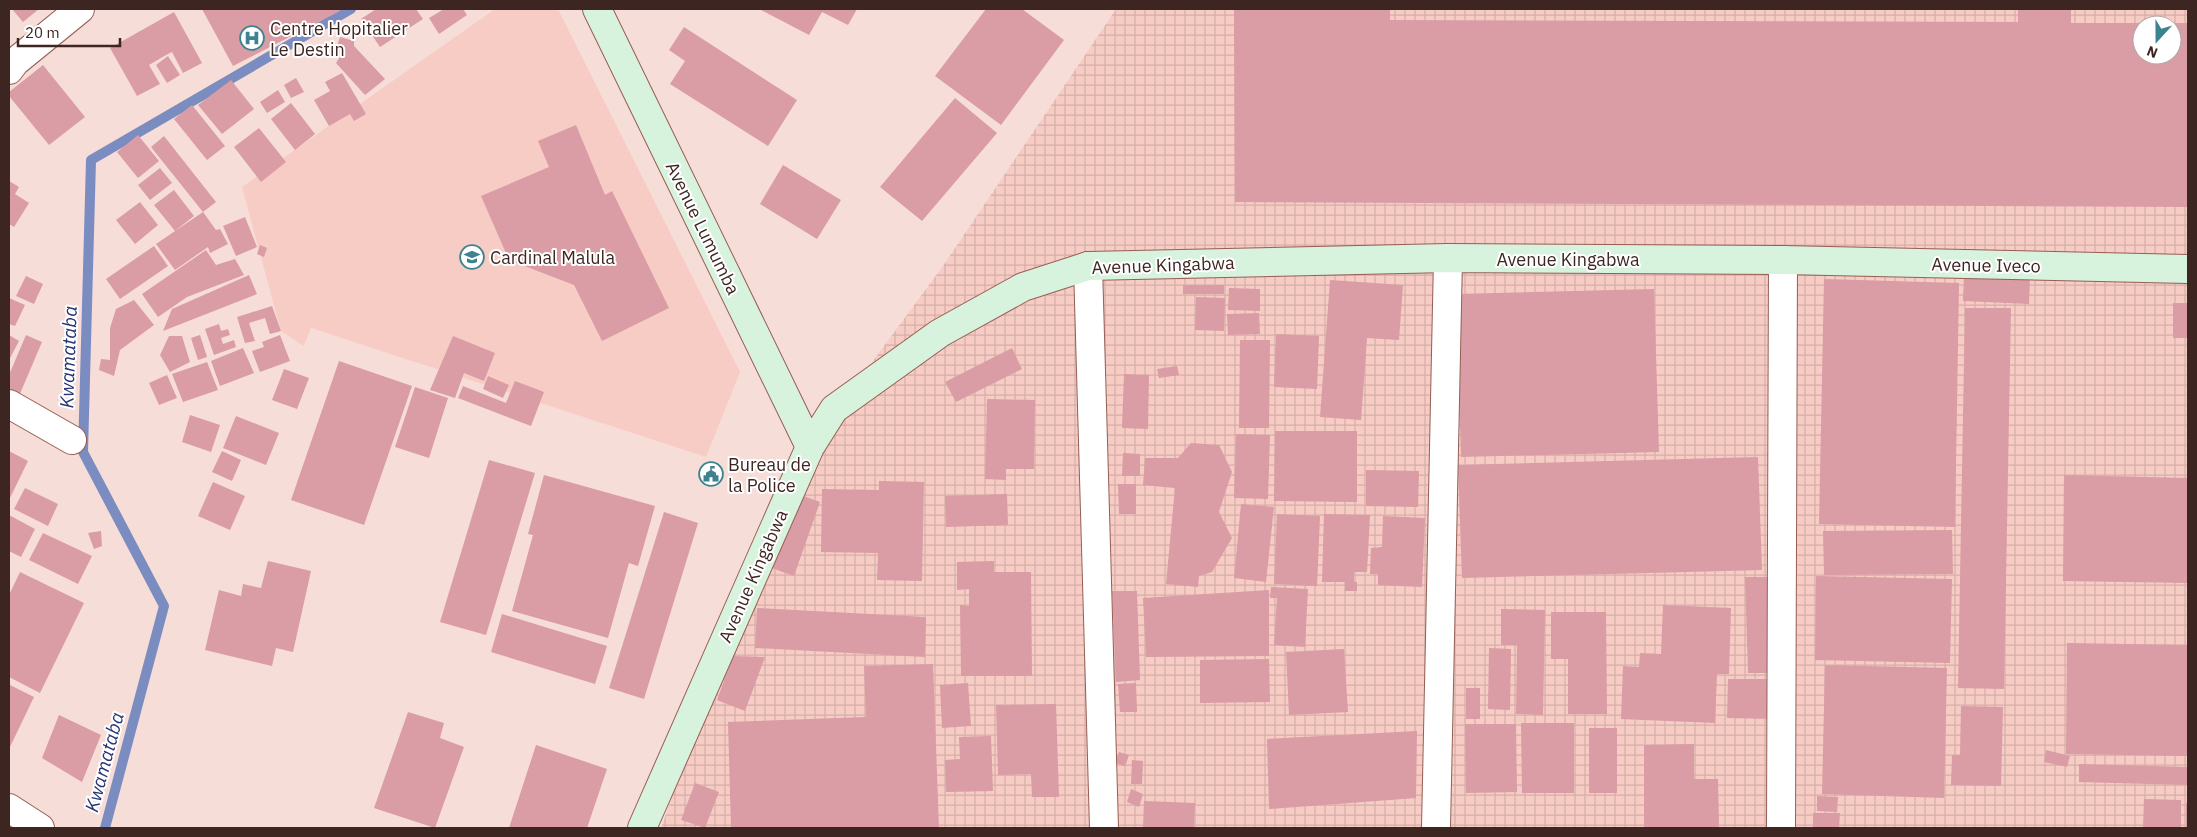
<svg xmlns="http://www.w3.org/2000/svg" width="2197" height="837" font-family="'IBM Plex Sans',sans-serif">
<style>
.built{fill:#f7ccc4}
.industrial{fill:url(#industrial-grid);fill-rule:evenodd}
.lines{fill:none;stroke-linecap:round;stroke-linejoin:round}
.stream{stroke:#7b8cc0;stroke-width:10}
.building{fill:#da9ca5;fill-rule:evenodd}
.street-casing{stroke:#955e54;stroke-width:30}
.secondary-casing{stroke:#955e54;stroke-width:30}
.street{stroke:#fff;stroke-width:28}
.secondary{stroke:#d7f2dd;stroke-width:28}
.labels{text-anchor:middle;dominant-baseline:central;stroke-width:4;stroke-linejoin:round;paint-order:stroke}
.poi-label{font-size:18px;fill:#3d2521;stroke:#fff;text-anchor:start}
.street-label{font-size:18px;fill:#3d2521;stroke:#fff}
.water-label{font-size:19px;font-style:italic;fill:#263574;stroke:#fff}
</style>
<defs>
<pattern id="industrial-grid" width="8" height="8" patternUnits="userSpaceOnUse" patternTransform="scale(1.25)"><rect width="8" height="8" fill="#f7ccc4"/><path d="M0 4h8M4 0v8" fill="none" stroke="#d5afa8"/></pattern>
</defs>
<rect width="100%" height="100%" fill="#f7ddd8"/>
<path class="built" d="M495,9h63l182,363 -34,85 -395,-129 -7,18 -23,-15 -39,-144z"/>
<path class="industrial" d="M1116,9h1072v819h-1527l122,-345 160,-217zM2142,25h30v30h-30z"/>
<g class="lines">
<path class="stream" d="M105,828l59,-222 -81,-154 8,-292 260,-151"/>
</g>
<path class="building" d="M12,9h27l-16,13z
M202,9h137l1,2 -107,55z
M376,9h40l7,10 -43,28 -19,-28z
M444,9h19l4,6 -28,19 -10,-16z
M759,9h98l-9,16 -26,-13 -13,23z
M986,9h36l42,31 -63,85 -66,-49z
M1234,9h156v11l628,2v-13h53v14h117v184l-953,-5zM2142,25h30v30h-30z
M174,12l28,51 -19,10 -11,-21 -6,3 -17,10 11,19 -23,12 -27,-48z
M684,27l113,73 -29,46 -98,-62 15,-23 -16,-11z
M340,37l14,4v5l31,33 -20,16 -29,-32 5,-8 -6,-2z
M168,56l12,19 -13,8 -11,-18z
M43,65l42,52 -36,28 -40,-49v-4z
M342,73l24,41 -12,7 -4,-7 -21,12 -15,-26 16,-9 -5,-9z
M296,78l8,14 -13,6 -7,-13z
M231,80l23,29 -32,25 -24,-29z
M278,90l7,12 -18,11 -7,-11z
M955,98l42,35 -75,88 -42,-34z
M291,103l24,31 -20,16 -24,-31z
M192,105l33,41 -18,14 -33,-41z
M576,125l29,70 7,-4 57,117 -67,33 -28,-56 -65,-25 -28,-64 68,-29 -11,-26z
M259,128l27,34 -25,20 -27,-35z
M138,135l21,26 -21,17 -21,-26z
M164,136l52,66 -13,10 -52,-65z
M783,165l58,35 -24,39 -57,-35z
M160,168l12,15 -22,17 -12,-15z
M9,181l10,6 -4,7 14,9 -15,24 -5,-3z
M174,190l20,26 -19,15 -21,-26z
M140,202l18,23 -23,19 -19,-24z
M203,212l13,18 4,-1 8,15 -18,9 -2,-6 -33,23 -19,-26z
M245,217l12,30 -21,9 -13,-30z
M260,245l7,3 -3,9 -7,-3z
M154,246l14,20 -48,33 -14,-20z
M206,250l10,15 19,-6 9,16 -57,22 -29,20 -16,-23z
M1964,274l66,3 -1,27 -66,-3z
M249,275l8,19 -94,37 9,-22z
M26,276l17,8 -9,20 -18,-8z
M1824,279l135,4 -4,244 -136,-3z
M1330,280l73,5 -4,55 -32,-2 -6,82 -41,-3z
M1183,285h41v9h-41z
M1229,288l31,1v22l-32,-1z
M1654,289l5,163 -198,5 -5,-163z
M1196,297l29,1 -1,33 -29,-1z
M9,298l16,7 -10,21 -6,-2z
M134,300l20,25 -34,25 -6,26 -15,-6 2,-11 9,1v-32l6,-19z
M2173,303h15v35h-15z
M272,306l9,25 -11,3 -5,-16 -16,5 6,18 -10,2 -8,-26z
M1965,308h46l-7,381 -46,-1z
M1259,313l1,21 -32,1 -1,-21z
M219,324l2,7 7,-2 2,6 -9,3 2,6 11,-4 2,7 -22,8 -9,-26z
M1276,334l43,2 -2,53 -43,-2z
M9,335l10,6 -10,19z
M26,335l16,7 -23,54 -10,-4v-17z
M200,335l7,22 -9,3 -7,-22z
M280,335l10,26 -30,11 -8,-21 12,-4 -2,-5z
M169,336h13l8,26 -20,10 -10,-17z
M453,336l42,17 -11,28 -20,-8 -9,25 -25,-8z
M1240,340h30l-1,88h-30z
M243,348l11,25 -34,13 -9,-25z
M1012,348l10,21 -66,33 -11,-20z
M339,361l73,25 -48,139 -73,-25z
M207,362l11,28 -35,12 -11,-28z
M1177,366l2,9 -20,3 -2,-9z
M284,369l25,9 -12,31 -25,-9z
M1124,374l25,1 -1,54 -26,-1z
M167,375l10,23 -18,7 -10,-22z
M488,376l21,9 -6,13 -20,-9z
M515,381l29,11 -13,34 -73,-28 5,-12 43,17z
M415,387l33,11 -19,60 -34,-11z
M987,399l48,1 -1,69h-28v11l-21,-1z
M190,415l30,10 -9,27 -29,-10z
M236,416l43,17 -13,32 -43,-17z
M1275,431h82v71l-83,-1z
M1236,434l34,1 -2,64 -34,-1z
M1191,443l28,2 13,27 -13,40 13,26 -20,34 -13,4 -1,11 -32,-3 9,-96 -32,-3 2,-27h33z
M9,451l19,10 -19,39z
M222,451l19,9 -9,21 -20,-9z
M1123,453l17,1v22h-18z
M1758,457l4,113 -300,8 -4,-113z
M489,460l46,13 -49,162 -46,-13z
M1366,470l53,1 -1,36 -52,-1z
M544,475l111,31 -17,60 -9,-3 -21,75 -96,-27 21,-76 -5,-1z
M2064,475l124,3v105l-125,-2z
M879,481l45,1 -2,99 -45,-1 1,-27 -57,-1 1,-63 57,1z
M213,482l32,14 -15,34 -32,-14z
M1118,484h18v30h-17z
M25,488l33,16 -10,22 -34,-17z
M795,493l25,9 -26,74 -25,-9z
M1007,494l1,31 -62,2 -1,-31z
M1241,504l33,3 -8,75 -32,-4z
M664,512l34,11 -54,176 -35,-11z
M1277,514l43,2 -3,70 -43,-2z
M1324,514l46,1 -3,57h-13v10h3v9h-12v-9h-23z
M9,515l26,14 -14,28 -12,-6z
M1383,516l42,2 -3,69 -44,-2v-11h-8l1,-26 11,-1z
M1952,530l1,44 -129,1 -1,-44z
M101,531l1,15 -8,3 -6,-16z
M43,533l49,23 -14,28 -49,-24z
M268,561l43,10 -18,81 -17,-4 -4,18 -67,-16 14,-60 22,6 2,-12 18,4z
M994,561v11h37l1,104h-71l-1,-71 9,1v-17l-12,1v-28z
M20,572l64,31 -44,90 -31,-16v-82z
M1816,576l136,3 -2,84 -135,-3z
M1745,577h25l2,96h-24z
M1271,587l37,2 -3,58 -31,-2 3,-47h-7z
M1269,590v66l-123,1 -3,-59z
M1112,591h25l3,89 -24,2z
M1663,605l68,3 -2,66h-12l-2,49 -94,-4 2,-53 16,1 1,-14 21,1z
M757,608l169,9 -1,40 -170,-9z
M1501,609l44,1 -2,105 -27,-1 1,-69h-16z
M1551,612h55l1,102h-39v-55h-17z
M502,614l105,32 -12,38 -104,-32z
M2067,643l121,2v111l-122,-2z
M1489,648l22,1 -1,61 -22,-1z
M1344,649l4,63 -59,3 -3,-63z
M733,656l32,1 -20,54 -28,-11z
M1269,659l1,43 -70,1v-43z
M933,664l6,164h-208l-3,-106 138,-5 -2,-51z
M1825,665l122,3 -3,130 -122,-4z
M1728,679h43v40l-44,-1z
M968,683l3,43 -29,2 -2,-43z
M1136,683l1,29h-17l-2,-28z
M10,685l24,12 -25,52v-62z
M1466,688h14v31h-14z
M1056,704l3,93h-27l-1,-23 -33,1 -2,-70z
M1961,706l42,1 -2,79 -50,-1 1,-30h8z
M408,712l36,11 -4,15 24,9 -29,81 -61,-20z
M59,715l42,20 -19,47 -40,-24z
M1521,723h53v70h-52z
M1465,724h51l1,68 -51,1z
M1589,728h28v65h-28z
M1417,731l-1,67 -147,11 -2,-70z
M991,736l2,55 -47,1 -1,-32 15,-1 -1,-22z
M1694,744v35h24l1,49h-75v-83z
M536,745l71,24 -20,59h-78z
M2046,750l24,6 -3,11 -23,-5z
M1119,752l10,3 -4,11 -10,-3z
M1132,760l11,1 -1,23h-11z
M2079,764l109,3v18l-109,-3z
M695,783l24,9 -14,36 -24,-8z
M1131,789l12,5 -4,13 -12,-5z
M1817,796l21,1 -1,15 -20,-1z
M2144,799l37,1v28h-38z
M1144,801l51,2 -1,25h-51z
M2186,803h2v25h-2z
M1813,813h27l-1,15h-26z"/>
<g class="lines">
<g class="street-casing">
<path id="street" d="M9,70l6,-8 65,-53
M1088,266l16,562
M9,404l63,36
M9,808l31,20
M1436,828l12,-570
M1781,828l2,-568"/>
</g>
<g class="secondary-casing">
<path id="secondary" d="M597,9l213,438
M642,828l168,-381 24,-38 106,-76 83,-46 65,-21 360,-8 335,2 405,9"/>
</g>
<use href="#street" class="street"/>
<use href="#secondary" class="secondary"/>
</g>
<defs>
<g id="hospital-ring" transform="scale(1.25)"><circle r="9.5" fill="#fff" stroke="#3d838f" stroke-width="1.5"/><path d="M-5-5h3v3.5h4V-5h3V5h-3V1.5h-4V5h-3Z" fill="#3d838f"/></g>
<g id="university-ring" transform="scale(1.25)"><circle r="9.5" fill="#fff" stroke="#3d838f" stroke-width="1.5"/><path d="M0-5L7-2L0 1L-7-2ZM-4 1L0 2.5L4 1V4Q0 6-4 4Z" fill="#3d838f"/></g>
<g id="civic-ring" transform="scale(1.25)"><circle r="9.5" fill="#fff" stroke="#3d838f" stroke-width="1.5"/><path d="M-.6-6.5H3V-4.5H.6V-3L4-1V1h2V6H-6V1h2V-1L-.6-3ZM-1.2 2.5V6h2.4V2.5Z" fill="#3d838f"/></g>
</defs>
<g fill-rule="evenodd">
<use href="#hospital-ring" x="252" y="38"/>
<use href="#university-ring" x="472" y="257"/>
<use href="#civic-ring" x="711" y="474"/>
</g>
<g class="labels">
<g class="poi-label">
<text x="270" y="28">Centre Hopitalier<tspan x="270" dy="21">Le Destin</tspan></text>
<text x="490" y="257">Cardinal Malula</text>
<text x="728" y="464">Bureau de<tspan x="728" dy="21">la Police</tspan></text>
</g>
<g class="street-label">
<text transform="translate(703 228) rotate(64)">Avenue Lumumba</text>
<text x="1568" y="259">Avenue Kingabwa</text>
<text transform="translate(1163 265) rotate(-2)">Avenue Kingabwa</text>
<text transform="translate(1986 265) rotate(1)">Avenue Iveco</text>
<text transform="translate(753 576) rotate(-66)">Avenue Kingabwa</text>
</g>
<g class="water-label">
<text transform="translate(68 357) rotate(-88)">Kwamataba</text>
<text transform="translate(104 762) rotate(-75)">Kwamataba</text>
</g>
</g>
<rect width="2197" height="837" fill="none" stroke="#3d2521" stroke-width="20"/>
<g transform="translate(2157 40) rotate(201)"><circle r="24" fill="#ffffff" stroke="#b1a8a6"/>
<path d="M0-4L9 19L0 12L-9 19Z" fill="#3d838f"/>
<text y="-8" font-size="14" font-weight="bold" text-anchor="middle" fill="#3d2521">N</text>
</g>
<path d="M18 38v8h102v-8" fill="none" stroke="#3d2521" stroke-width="2.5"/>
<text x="25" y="38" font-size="15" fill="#3d2521" stroke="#ffffff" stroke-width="4" paint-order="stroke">20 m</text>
</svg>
